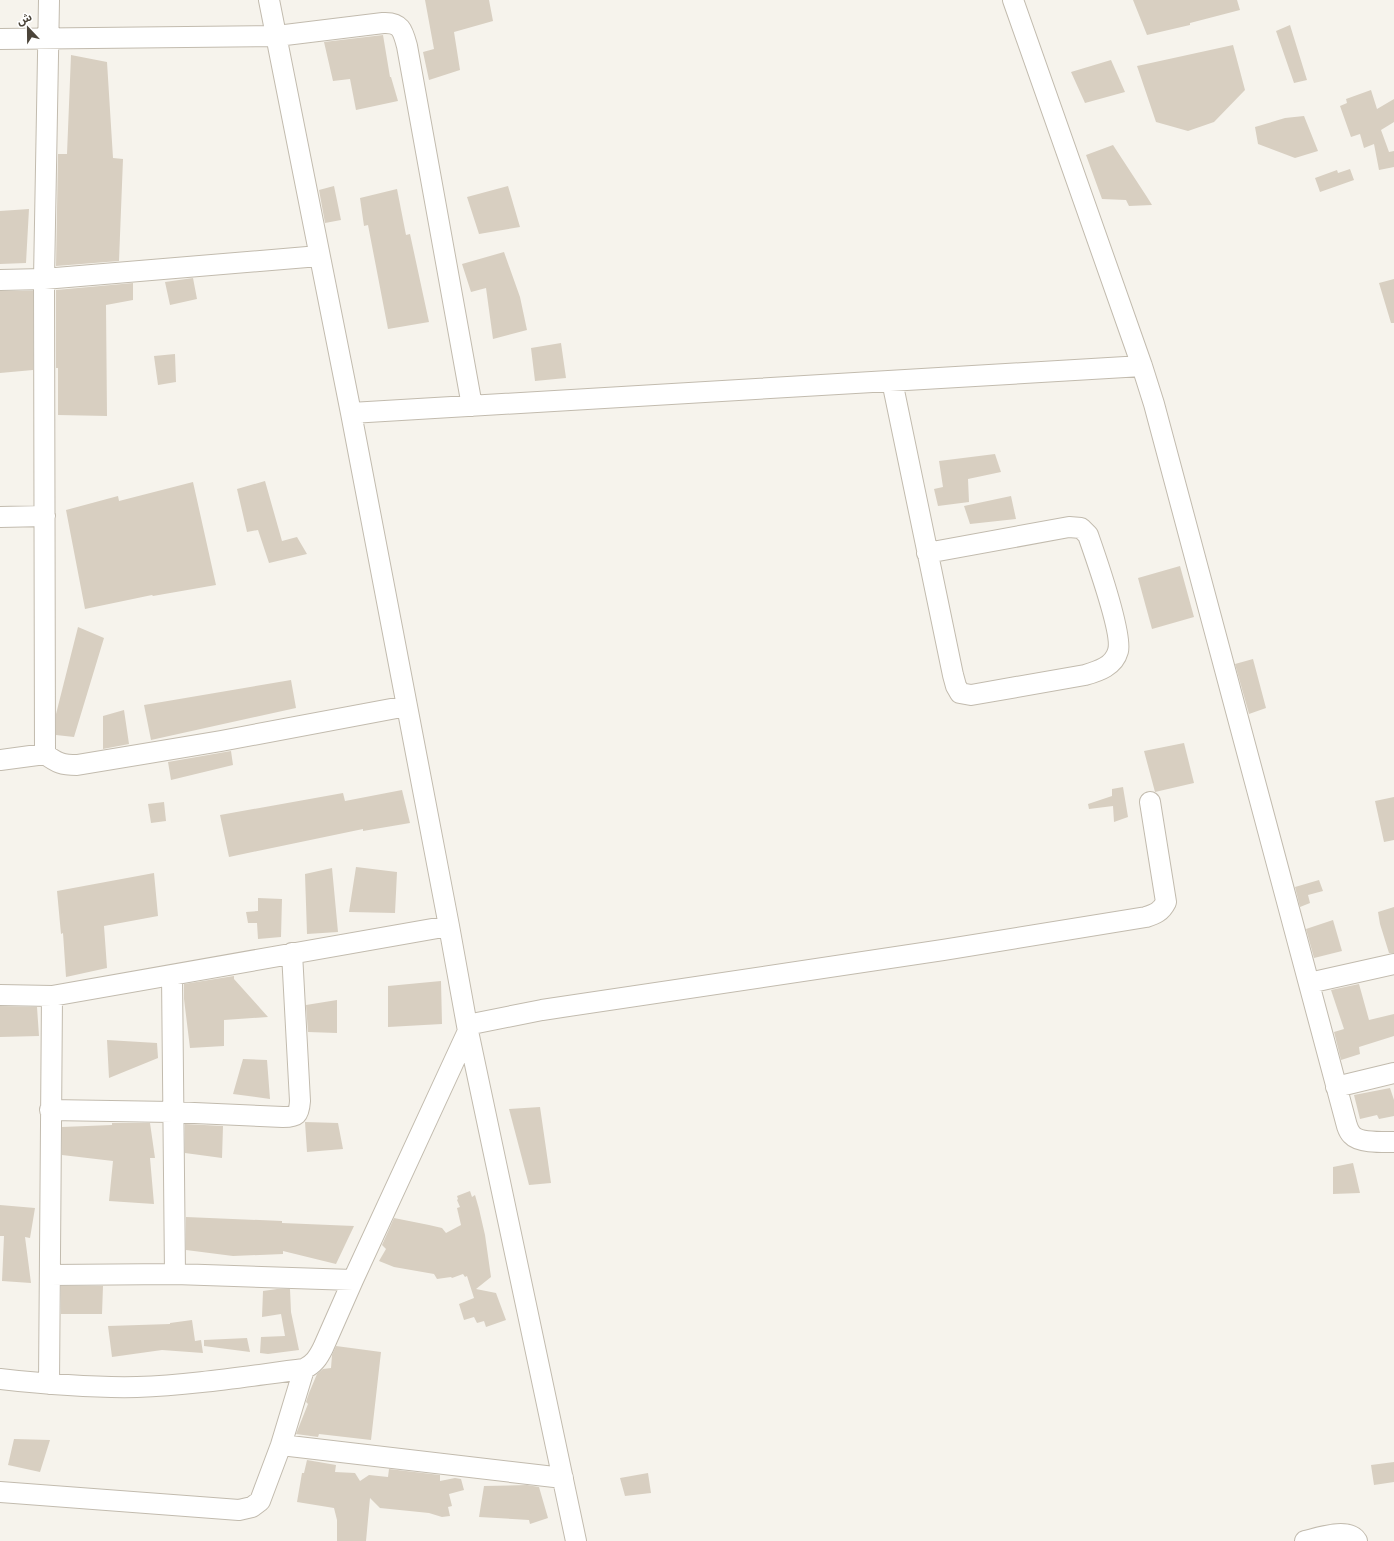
<svg xmlns="http://www.w3.org/2000/svg" width="1394" height="1541" font-family="'Nunito Sans','Noto Sans Arabic',sans-serif">
<style>
.building{fill:#d8cfc1}
.lines{fill:none;stroke-linecap:round;stroke-linejoin:round}
.minor-casing{stroke:#c2bbae;stroke-width:22}
.minor{stroke:#fff;stroke-width:20}
</style>
<rect width="100%" height="100%" fill="#f6f3ec"/>
<path class="building" d="M425,0h64l4,21 -39,11 6,38 -31,10 -6,-28 11,-3z
M1133,0h104l3,10 -50,13v2l-43,10z
M1290,25l17,55 -13,3 -18,-52z
M383,35l7,42h1l7,24 -42,9 -6,-31 -17,2 -9,-39z
M1233,45l12,45 -31,32 -26,9 -32,-9 -19,-56z
M71,55l36,7 6,96 10,1 -4,102 -63,5 2,-112h9z
M1111,60l14,32 -40,11 -14,-31z
M1371,90l6,19 17,-10v23l-13,8 8,22 5,-1v16l-15,3 -5,-26 -10,4 -4,-14 -9,3 -11,-31 7,-3 -1,-4z
M1304,116l14,35 -23,7 -37,-14 -3,-17 30,-9z
M1113,145l34,52 5,8 -23,1 -3,-6 -24,-1 -16,-44z
M1350,169l4,11 -34,12 -5,-14 22,-8 1,3z
M334,186l7,34 -16,3 -6,-33z
M508,186l12,41 -41,7 -12,-37z
M397,189l9,46 4,-1 19,88 -41,7 -20,-104 -4,1 -4,-28z
M29,209l-3,54 -26,1v-53z
M504,252l16,45 7,33 -34,9 -7,-51 -15,4 -9,-28z
M193,278l4,21 -27,6 -5,-23z
M1394,279v44h-3l-12,-40z
M133,283v17l-27,5 1,111 -49,-1v-47h-2v-78z
M0,291h33v79l-33,3z
M561,343l5,35 -31,3 -4,-33z
M175,354l1,28 -18,3 -4,-29z
M995,454l6,18 -33,7 1,23 -31,4 -4,-17 9,-2 -4,-26z
M265,481l17,60 15,-4 10,17 -38,9 -11,-33 -11,2 -10,-43z
M193,482l23,103 -63,11 -1,-1 -67,14 -19,-99 52,-14 1,5z
M1011,496l5,23 -46,5 -6,-18z
M1180,566l14,51 -42,12 -14,-51z
M78,627l26,11 -30,99 -18,-2v-21z
M1253,659l13,49 -17,6 -14,-50z
M291,680l5,28 -145,32 -7,-35z
M124,710l5,34 -26,5v-33z
M1184,743l10,40 -39,9 -11,-41z
M231,751l2,14 -62,15 -3,-18z
M1123,787l5,30 -14,5 -1,-16 -24,3 -1,-5 24,-8v-7z
M402,790l8,33 -47,8v-2l-134,28 -9,-42 123,-22 2,8z
M1394,797v43l-10,2 -9,-41z
M164,802l2,19 -15,2 -3,-19z
M356,867l41,5 -2,41 -46,-1z
M332,868l6,64 -31,2 -2,-60z
M154,873l4,43 -54,10 3,42 -41,9 -3,-44 -2,1 -4,-43z
M1319,880l4,11 -15,4 2,8 -10,4 -5,-20z
M258,898l24,1 -1,38 -23,2 -1,-16h-9l-2,-11 12,-1z
M1394,907v46h-5l-9,-29 -2,-12z
M1333,920l9,31 -28,7 -8,-29z
M234,976v3l34,38 -44,3v26l-34,2 -6,-49v-15z
M441,981l1,43 -54,3v-41z
M1359,984l10,36 25,-6v22l-35,11 1,7 -19,6 -7,-28 10,-3 -13,-39z
M337,1000v33l-29,-1 -2,-27z
M0,1006l37,1 2,29 -39,1z
M107,1040l50,3 1,15 -49,20z
M243,1059l24,1 3,39 -37,-5z
M1390,1088l4,12v16l-15,3 -2,-4 -17,4 -6,-24z
M540,1107l11,76 -22,2 -20,-76z
M305,1122l33,1 5,26 -36,3z
M112,1123h38l5,35h-5l4,46 -45,-3 4,-40 -51,-6v-28l50,-2z
M185,1124l38,2 -1,32 -37,-5z
M1353,1163l7,30 -27,1v-27z
M470,1191l2,6 3,-2 4,14 6,26 6,42 -15,12 20,4 10,27 -20,7 -2,-6 -7,2 -3,-6 -10,3 -5,-16 15,-6 -7,-22 -2,1 -2,-3 -11,4 -1,-1 -14,2 -3,-5 -40,-7 -15,-6 7,-12 -4,-4 12,-27 35,7 13,3 4,5 15,-8 -4,-17 3,-1 -3,-7 1,-1 -1,-3z
M0,1205l35,3 -5,30 -5,-1 6,46 -29,-2 2,-45h-4z
M186,1217l96,4v2l72,3 -18,38 -53,-13v3l-50,2 -47,-6z
M61,1286h42l-1,28h-41z
M277,1289h13l1,23 8,38 -31,4 -8,-1 1,-16 24,-1 -4,-22 -19,3 1,-26z
M192,1320l3,21 6,-1 2,13 -41,-3 -50,7 -4,-31 62,-2v-1z
M247,1338l3,14 -46,-6v-6z
M336,1346l45,6 -10,88 -52,-6 -1,3 -22,-3 12,-30 -2,-2 3,-9 8,-19 6,-5 8,-1 1,-13z
M14,1439l36,1 -10,32 -32,-7z
M307,1460l29,5 -1,7 20,1 5,8 9,-6 19,2 1,-8 51,6v6l15,-3 6,1 3,11 -15,4 3,12 -4,1 2,9 -8,1 -13,-4 -49,-5 -10,-10 -4,43h-29v-21l-3,-12 -37,-6 5,-29h2z
M1394,1462v20l-20,3 -3,-20z
M648,1473l3,20 -26,3 -5,-18z
M527,1485l12,2 9,31 -18,6 -1,-4 -50,-3 5,-31z"/>
<g class="lines">
<g class="minor-casing">
<path id="minor" d="M269,0l82,413 98,513 19,105 108,510
M1013,0l129,366 12,38 193,722c1,3 3,7 5,9 7,8 31,7 42,7
M0,39l277,-3 106,-13c18,-1 20,8 24,23l65,360
M0,280l44,-1 275,-23
M892,381l61,294 3,11 4,7 11,2 114,-20c14,-4 29,-9 33,-24 5,-17 -23,-96 -30,-116l-7,-7 -12,-1 -142,26
M351,413l791,-47
M0,517l45,-1
M45,754l-1,-475 5,-279
M0,760l45,-6c12,9 17,11 32,11l144,-24 186,-35
M1309,983l85,-19
M0,995l52,1 397,-70
M467,1025l75,-15 401,-60 203,-33c9,-3 15,-5 20,-15l-16,-100
M1336,1087l58,-14
M50,1110l122,2 111,5c14,0 16,-2 17,-16l-8,-148
M175,1274l178,6
M50,1275l125,-1 -3,-299
M0,1379c45,5 91,9 137,8 56,-2 111,-11 167,-18 10,-5 14,-11 19,-21l30,-68 115,-249
M49,1384l3,-388
M281,1445l23,-76
M0,1492l239,18 13,-3 8,-6 21,-56 282,33
M1305,1541c13,-3 44,-14 52,0"/>
</g>
<use href="#minor" class="minor"/>
</g>
<g transform="translate(28 28) rotate(338)" stroke="#ffffff" stroke-width="3" paint-order="stroke">
<path d="M0-3L7 15L0 10L-7 15Z" fill="#4b4439"/>
<text y="-6" font-size="11" font-weight="bold" text-anchor="middle" fill="#4b4439">ش</text>
</g>
</svg>
